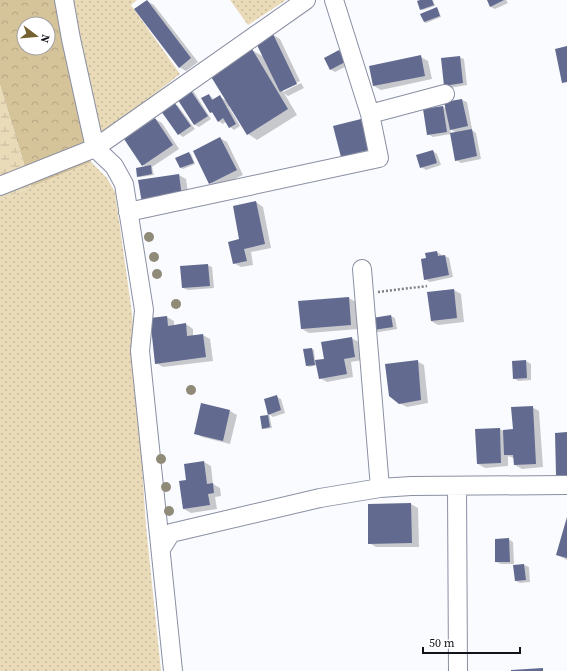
<svg xmlns="http://www.w3.org/2000/svg" width="567" height="671" font-family="'Source Serif 4',serif">
<style>
.grass{fill:url(#grass-dots)}
.forest{fill:url(#forest-crowns);fill-rule:evenodd}
.wetland{fill:url(#wetland-marsh)}
.shadow{fill:#0003}
.building{fill:#626a8f}
.lines{fill:none;stroke-linecap:round;stroke-linejoin:round}
.minor-casing{stroke:#8a8fa2;stroke-width:20}
.path{stroke:#7d7f85;stroke-width:2.5;stroke-dasharray:2 2;stroke-linecap:butt}
.minor{stroke:#fff;stroke-width:18}
.tree{fill:#908a79}
</style>
<defs>
<pattern id="grass-dots" width="8" height="8" patternUnits="userSpaceOnUse"><rect width="8" height="8" fill="#e9dab8"/><path d="M2 2h.1M6 6h.1" fill="none" stroke="#c7ba9e" stroke-width="1.8" stroke-linecap="round"/></pattern>
<pattern id="forest-crowns" width="20" height="18" patternUnits="userSpaceOnUse"><rect width="20" height="18" fill="#d5c399"/><path d="M2 6a3 3 0 1 1 6 0M12 15a3 3 0 1 1 6 0" fill="none" stroke="#b6a683"/></pattern>
<pattern id="wetland-marsh" width="20" height="14" patternUnits="userSpaceOnUse"><rect width="20" height="14" fill="#e9dab8"/><path d="M1 5h8M5 5V1M11 12h8M15 12V8" fill="none" stroke="#c7ba9e"/></pattern>
</defs>
<rect width="100%" height="100%" fill="#f9fbff"/>
<path class="grass" d="M58,0h79l-6,5 49,69 -92,72z
M230,0h56l-38,25z
M91,162l16,16 8,14 17,121 14,213 15,145h-161v-471z"/>
<path class="forest" d="M0,0h58l7,41 26,121 -60,25 -31,-102zM24,24h24v24h-24z"/>
<path class="wetland" d="M0,85l31,102 -31,13z"/>
<path class="shadow" d="M423,0h10l2,6 -12,4 -2,-1z
M488,0h18l2,3 -13,6 -4,-2z
M147,1l7,4 44,57 -12,9 -7,-4z
M436,8l2,1 3,8 -15,6 -2,-1z
M273,35l7,4 20,42 -17,8v3l18,-9 3,5 -16,8 -4,-3 13,22 -40,25 -9,-6 -17,-28 -2,1 11,19 -6,4 -4,-3 -3,-6 -4,3 -5,-3 -3,-6 -4,-3 -2,-17 6,5 5,-3 7,4 25,-51 12,7z
M339,51l4,3 6,11 -14,7 -5,-3z
M421,57l7,4 4,18 -51,11 -7,-4z
M459,57l5,2 3,26 -18,3 -4,-3z
M189,89l5,3 17,27 -12,8 -4,-2 -18,-28z
M462,100l5,2 5,27h-2l6,4 5,26 -20,4 -5,-3 1,-27 -7,-4 1,5 -18,3 -5,-3 15,-27 4,2z
M174,103l4,3 17,23 -12,8 -4,-3z
M155,119l7,4 17,26 -27,18 2,8 -14,2 -2,-1 8,-9 -3,-2z
M361,120l7,4 7,29 -26,7 -7,-4z
M220,138l7,4 16,33 -26,12 -7,-4z
M433,151l4,3 4,11 -15,5 -5,-3z
M189,153l2,1 4,10 -12,5 -2,-1 -4,-10z
M179,175l7,4 3,21 -50,-19z
M256,202l7,5 8,41 -20,4 2,13 -12,2 -7,-4 7,-23z
M437,252l5,3v1h3l4,2 4,19 -23,5 -5,-3z
M207,265l5,2 2,21 -26,2 -5,-2z
M454,290l7,4 3,28 -26,3 -7,-4z
M349,298l7,4 2,27 -49,4 -7,-4z
M391,316l4,2 2,11 -24,4 -5,-3z
M167,317l7,4v5l12,-2 7,5v7l10,-1 7,4 3,22 -50,6 -7,-4z
M351,338l8,4 3,18 -11,2 2,15 -26,5 -7,-4 -3,-13 -8,2 -2,-2 5,-16 2,1 1,11 10,-2z
M417,361l7,4 4,38 -21,4 -8,-4z
M526,361l5,3v16l-13,1 -4,-3z
M277,397l4,2 4,14 -12,4 -4,-3 3,14 -7,1 -2,-1 -2,-11 8,-2 -4,-15z
M532,407l7,4 4,56 -21,2 -7,-4 -1,-7 -6,-2v10l-23,2 -7,-4 22,-35 3,2 11,-1z
M230,411l7,4 -7,29 -28,-7 -7,-4z
M567,433v47h-1l-9,-5z
M204,462l7,4 2,18 7,4 1,8 -6,1 2,12 -26,4 -7,-4 3,-28z
M411,504l7,4 1,39h-43l-7,-4v-38z
M567,519v41l-10,-5z
M508,539l5,3 1,22h-13l-5,-2z
M524,565l5,2 1,15 -10,1 -4,-2 -2,-15z"/>
<path class="building" d="M147,0l44,58 -12,10 -45,-59z
M420,0h12l2,5 -14,5 -3,-9z
M487,0h17l-14,7z
M437,7l3,9 -16,6 -4,-8z
M273,34l24,50 -17,8 -24,-49z
M567,46v36l-5,1 -7,-34z
M252,49l36,60 -41,26 -37,-60z
M339,50l6,12 -15,8 -6,-12z
M421,55l4,21 -52,10 -4,-20z
M460,56l3,27 -19,3 -3,-28z
M189,88l19,28 -14,9 -18,-28z
M209,94l3,6 8,-5 16,29 -7,4 -6,-10 -5,4 -6,-10 -2,1 -9,-15z
M462,99l6,27 -18,4 -6,-28z
M174,102l17,24 -13,9 -17,-24z
M443,106l4,26 -20,3 -4,-26z
M155,118l18,27 -31,21 -18,-27z
M361,119l7,31 -27,7 -8,-31z
M472,129l5,27 -22,5 -5,-28z
M220,137l17,33 -28,14 -16,-33z
M433,150l4,13 -17,5 -4,-13z
M189,152l5,11 -14,5 -5,-10z
M151,165l1,9 -15,3 -1,-9z
M179,174l3,23 -40,6 -4,-23z
M256,201l9,43 -21,5 3,12 -14,3 -5,-22 11,-3 -6,-33z
M437,251l1,5 7,-1 4,20 -25,5 -3,-21 5,-1 -1,-5z
M208,264l2,22 -28,2 -2,-22z
M454,289l3,29 -26,3 -4,-29z
M349,297l2,28 -50,4 -3,-28z
M391,315l2,12 -26,4 -1,-12z
M167,316l1,10 18,-3 1,13 16,-2 3,23 -51,7 -5,-46z
M352,337l3,20 -11,2 3,15 -28,5 -4,-19 9,-1 -3,-17z
M312,348l3,17 -9,1 -3,-17z
M418,360l3,40 -22,4 -10,-8 -4,-32z
M526,360l1,18 -14,1 -1,-18z
M277,395l4,15 -13,5 -4,-16z
M201,403l29,7 -7,31 -29,-7z
M533,406l3,58 -22,1 -1,-10h-9l-1,-25 10,-1 -2,-22z
M268,415l2,12 -8,2 -2,-13z
M500,428l1,35 -24,1 -2,-35z
M567,432v43h-11l-1,-42z
M204,461l3,23 6,-1 1,10 -6,1 2,11 -27,4 -4,-28 7,-1 -2,-16z
M411,503l1,40 -44,1v-40z
M567,517v41l-11,-3z
M509,538l1,24h-15v-23z
M524,564l2,16 -11,1 -2,-16z
M543,668v3h-32v-1z"/>
<g class="lines">
<g class="minor-casing">
<path id="minor" d="M64,0l7,39 24,109 19,18 10,18 20,126 -4,41 33,320
M370,114l75,-20
M0,186l95,-38 211,-148
M128,212l251,-54 -9,-44 -36,-114
M362,269l18,219
M457,487l1,184
M161,549l10,-16 149,-35 60,-10 31,-2 156,-1"/>
</g>
<path class="path" d="M378,292l49,-6"/>
<use href="#minor" class="minor"/>
</g>
<g class="tree">
<circle cx="149" cy="237" r="5"/>
<circle cx="154" cy="257" r="5"/>
<circle cx="157" cy="274" r="5"/>
<circle cx="176" cy="304" r="5"/>
<circle cx="191" cy="390" r="5"/>
<circle cx="161" cy="459" r="5"/>
<circle cx="166" cy="487" r="5"/>
<circle cx="169" cy="511" r="5"/>
</g>
<g transform="translate(36 36) rotate(106)"><circle r="19" fill="#ffffff" stroke="#a0a0a3"/>
<path d="M0-3L7 15L0 10L-7 15Z" fill="#766231"/>
<text y="-6" font-size="11" font-weight="bold" text-anchor="middle" fill="#11121a">N</text>
</g>
<path d="M423 647v6h97v-6" fill="none" stroke="#11121a" stroke-width="2"/>
<text x="429" y="647" font-size="12" fill="#11121a" stroke="#ffffff" stroke-width="3" paint-order="stroke">50 m</text>
</svg>
